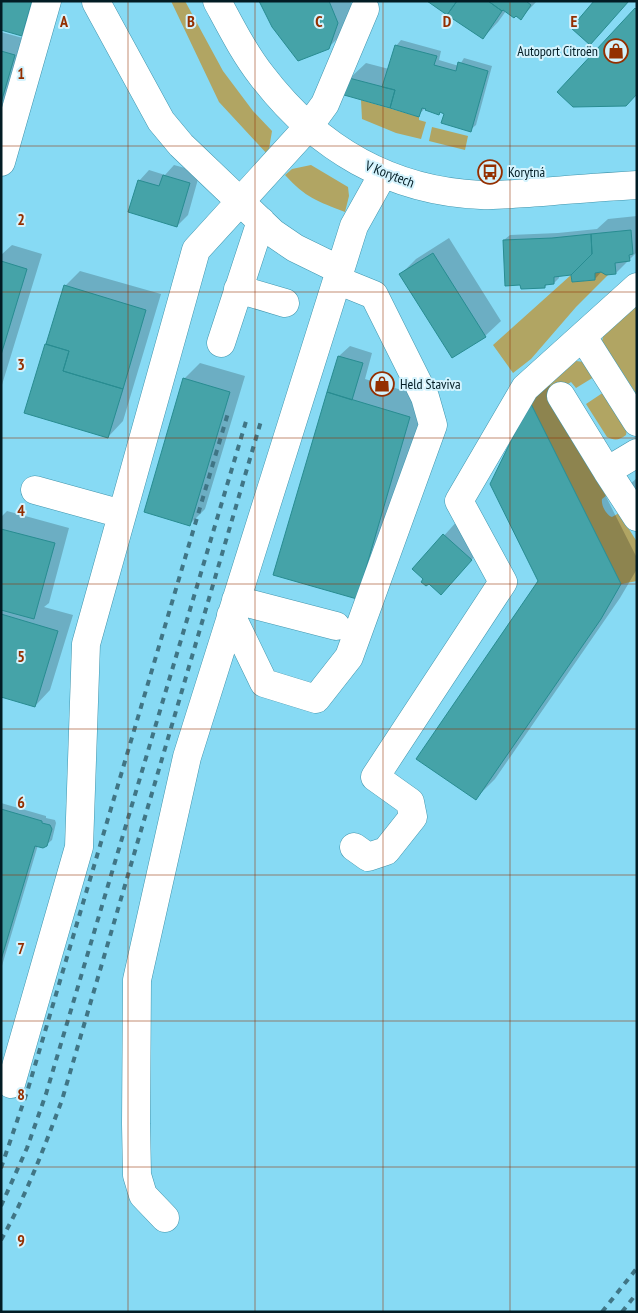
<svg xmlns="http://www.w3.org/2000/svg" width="638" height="1313" font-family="'PT Sans Narrow',sans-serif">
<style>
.green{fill:#b1a563}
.shadow{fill:#0003}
.building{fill:#45a3a8;stroke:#288c91}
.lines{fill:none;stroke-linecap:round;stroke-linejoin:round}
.minor-casing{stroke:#4095ad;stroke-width:29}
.minor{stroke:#fff;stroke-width:28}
.rail{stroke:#407585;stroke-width:4;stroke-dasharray:6 6;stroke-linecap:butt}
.grid{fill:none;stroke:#942f00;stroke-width:1;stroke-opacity:0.55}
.labels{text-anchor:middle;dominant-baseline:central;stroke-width:4;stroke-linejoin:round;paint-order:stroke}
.poi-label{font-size:14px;fill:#021c24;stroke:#d4f3fd;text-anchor:start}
.street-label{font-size:14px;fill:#021c24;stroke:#d4f3fd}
.grid-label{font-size:16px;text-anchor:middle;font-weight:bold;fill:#942f00;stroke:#d4f3fd;stroke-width:4;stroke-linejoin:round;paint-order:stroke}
</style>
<rect width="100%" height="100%" fill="#87daf4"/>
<path class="green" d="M171,1h14l38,70 30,40 19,20 -4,24 -49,-53z
M361,100l58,17v3l7,2 -5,17 -25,-6 -34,-14z
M432,127l36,9 -3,14 -36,-9z
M311,165l37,22 1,9 -4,16c-28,-11 -39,-14 -60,-37l7,-6z
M601,272l8,2 -33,33 -45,52 -18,14 -20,-28 78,-70 1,7 23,-2v-7z
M637,297v98l-35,-54 4,-16z
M576,361l8,1 10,15 -18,11 -5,-6 -24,16 60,97 -5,4c-1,6 4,16 10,18l7,-4 18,29v39l-16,3 -91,-182z
M604,392l23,36 -1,7c-7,5 -11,6 -19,2l-21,-33z"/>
<path class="shadow" d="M1,1h34l-8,29 -6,5z
M260,1h90l3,6 -9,25 -16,16z
M430,1h107l-16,17 -15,-7 -8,11 -15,16z
M1,32l29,8 -29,84z
M401,40l40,11 -2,9 20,6 5,-8 28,8 -16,59 -6,5 -25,-17 -4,-2 -2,2 -15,-4 -5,6 -30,-8 -39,-29 16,-15 23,6 7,-23z
M174,165l26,7 -12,43 -11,11 -38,-45 10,-11 16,5z
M637,216v36l-21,21 -14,-2 -7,8 -23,-5 -13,1v3l-5,5h-6l-3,4 -41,-47 6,-5 48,-2 39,-4 11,-10z
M449,238l52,83 -16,15 -84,-62 15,-15z
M12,245l30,9 -41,134v-133z
M80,271l81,23 -38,127 -15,16 -62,-93 2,-2 17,-56z
M350,346l22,7 -7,26 63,19 -52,180 -102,-3 65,-219z
M200,363l45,13 -40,133 -15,15 -6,-145z
M549,384l88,174v11l-17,29 -125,181 -19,19 64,-217 -9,-179z
M637,478v19l-8,-12z
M7,511l62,17 -20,75 -5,4 29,8 -23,75 -15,16 -34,-10v-179z
M459,519l27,25 -45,49 -27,-24z
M1,803l45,13v2l9,2 1,3 -4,17 -6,5h-8l-37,124z"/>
<path class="building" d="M1,1h31l-10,35 -21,-6z
M259,1h70l9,22 -9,26 -31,12 -26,-34z
M427,1h30l-10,14z
M457,1h31l14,10 -19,28 -36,-24z
M488,1h38l5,4 -10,15 -5,-4 -2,2 -11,-8 -1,1z
M594,1h35l-39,44 -19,-17z
M635,8l2,2v84l-11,12 -53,1 -16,-15z
M395,45l42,11 -3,9 22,6 2,-9 30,9 -17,61 -30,-9 3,-9 -4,-2 -1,3 -14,-5 1,-1 -4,-1 -3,9 -29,-9 5,-18 -13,-3z
M1,51l14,4 -14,48z
M349,78l46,12 -5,18 -46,-13z
M163,175l27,8 -13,44 -49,-15 10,-32 21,6z
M631,230l2,24 -4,1 1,6 -15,2 1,11 -10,1 -5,-3 -6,1v7l-23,2 -1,-7 21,-21 -1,-20z
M591,234l1,20 -21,21 -17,2v7l-9,1v3l-24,1 -1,-4 -15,1 -2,-46 49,-2z
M433,253l53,84 -34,21 -53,-84z
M1,261l26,8 -26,86z
M64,285l82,25 -23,79 -60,-18 6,-20 -23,-7z
M45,344l24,7 -6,20 60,18 -15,49 -84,-25z
M338,356l25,7 -11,37 -25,-8z
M183,378l47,14 -40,134 -46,-14z
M327,392l83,25 -53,182 -84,-24z
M530,402l91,182 -20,35 -125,181 -60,-41 122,-178 -48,-97z
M1,529l54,14 -21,76 -33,-9z
M443,534l29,26 -31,35 -12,-11 -3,2 -5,-4 2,-3 -11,-10z
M1,614l57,17 -23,76 -34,-10z
M1,809l41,12v2l8,2 2,4 -5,17 -4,2 -8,-2 -34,114z"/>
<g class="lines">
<g class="minor-casing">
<path id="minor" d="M217,1c14,26 27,52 45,75 55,72 128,115 219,119 21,1 41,-2 61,-3 32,-3 63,-5 95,-7
M96,2l65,119 20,24 92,88 22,15 45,22
M1,162l46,-161
M238,289l47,14
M583,337l54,85
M221,343l40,-122
M561,396l46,75 30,-18
M607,471l30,46
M35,490l87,24
M236,600l100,26
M231,615l33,68 52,16 33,-42 84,-232 -8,-28 -51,-102 -37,-15
M354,847l14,10 18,-6 27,-34 -3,-15 -35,-25 128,-195 -44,-81 66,-113 112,-101
M11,1084l68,-237 7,-203 110,-394 113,-124 16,-22 40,-95
M165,1218l-22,-23 -6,-20 -1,-51 1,-144 50,-223 167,-531 29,-52"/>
</g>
<use href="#minor" class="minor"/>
<path class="rail" d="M1,1168l27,-79 200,-676
M1,1206l26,-58 19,-54 201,-676
M1,1240c25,-44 43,-92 61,-140l199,-679
M602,1312l35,-44
M622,1312l15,-19"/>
</g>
<path class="grid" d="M128,1v1311M255,1v1311M383,1v1311M510,1v1311M1,146h636M1,292h636M1,438h636M1,584h636M1,729h636M1,875h636M1,1021h636M1,1167h636"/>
<defs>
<g id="shop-ring" transform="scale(1.25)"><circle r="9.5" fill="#d4f3fd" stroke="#942f00" stroke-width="1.5"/><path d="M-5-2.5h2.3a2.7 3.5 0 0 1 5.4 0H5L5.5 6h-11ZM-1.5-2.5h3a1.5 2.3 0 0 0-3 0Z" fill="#942f00"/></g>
<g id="bus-ring" transform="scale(1.25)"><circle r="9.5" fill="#d4f3fd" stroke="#942f00" stroke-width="1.5"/><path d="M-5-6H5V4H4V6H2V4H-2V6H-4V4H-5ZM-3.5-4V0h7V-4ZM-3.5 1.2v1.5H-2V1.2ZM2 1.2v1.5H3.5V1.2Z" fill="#942f00"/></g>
</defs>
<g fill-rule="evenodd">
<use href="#shop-ring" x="616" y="51"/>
<use href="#bus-ring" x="490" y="172"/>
<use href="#shop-ring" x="382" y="384"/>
</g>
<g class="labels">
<g class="poi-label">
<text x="598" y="51" text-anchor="end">Autoport Citroën</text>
<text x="508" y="172">Korytná</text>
<text x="400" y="384">Held Staviva</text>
</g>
<g class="street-label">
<text transform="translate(390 174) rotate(21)">V Korytech</text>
</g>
</g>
<g class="grid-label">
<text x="64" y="27">A</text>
<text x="191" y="27">B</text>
<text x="319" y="27">C</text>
<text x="447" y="27">D</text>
<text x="574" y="27">E</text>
<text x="21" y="79">1</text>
<text x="21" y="225">2</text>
<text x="21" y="370">3</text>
<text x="21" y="516">4</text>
<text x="21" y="662">5</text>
<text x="21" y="808">6</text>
<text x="21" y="954">7</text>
<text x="21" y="1100">8</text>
<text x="21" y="1246">9</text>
</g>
<rect width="638" height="1313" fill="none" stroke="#021c24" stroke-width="5"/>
</svg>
